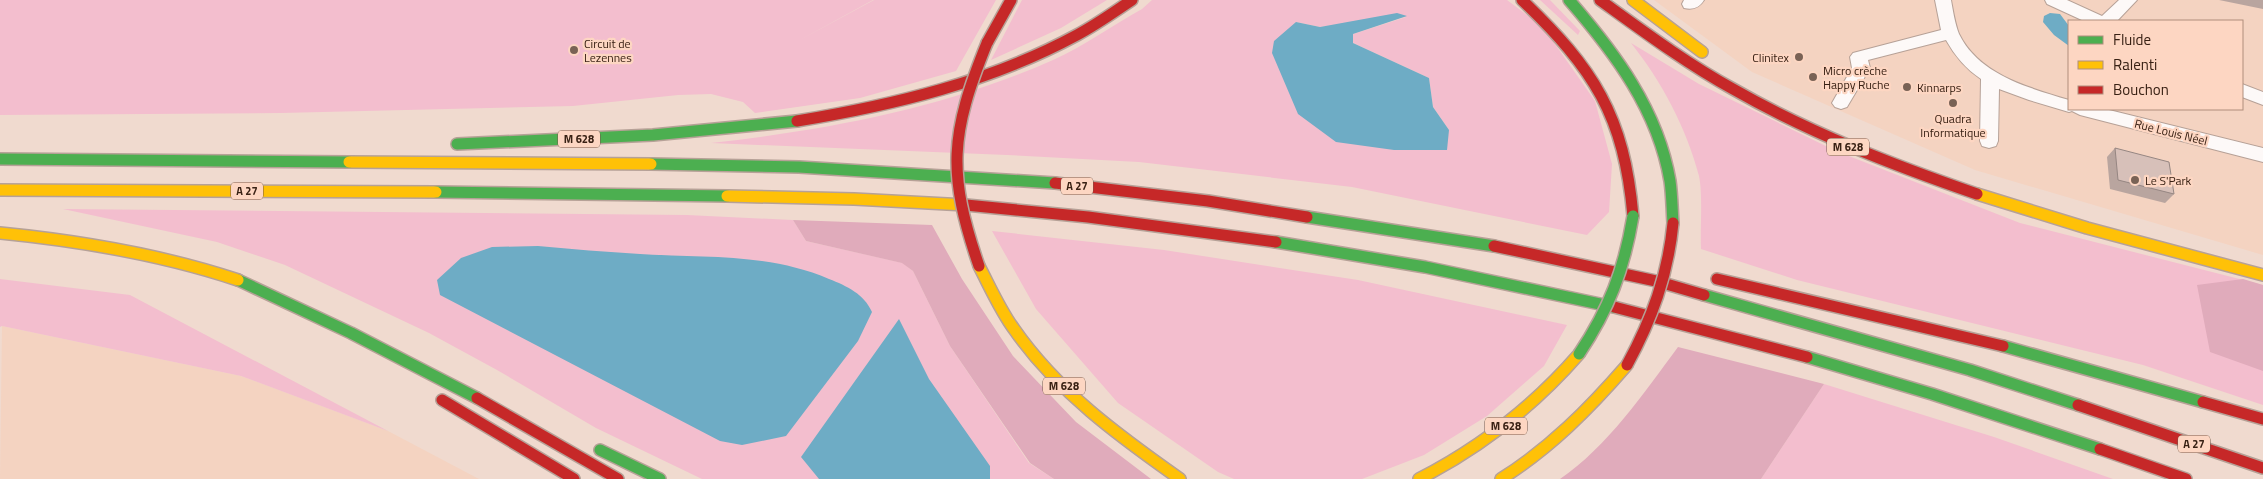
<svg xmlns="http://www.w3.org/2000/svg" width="2263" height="479" font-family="'Titillium Web',sans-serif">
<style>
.built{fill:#f4d3c1;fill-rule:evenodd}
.green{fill:#f3bece;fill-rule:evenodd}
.forest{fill:#e0abbb}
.water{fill:#6eacc5}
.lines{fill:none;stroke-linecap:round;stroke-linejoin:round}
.street-casing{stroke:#b6a197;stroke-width:2}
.fast-casing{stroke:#b6a197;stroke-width:14}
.slow-casing{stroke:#b6a197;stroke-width:14}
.jam-casing{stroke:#b6a197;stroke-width:14}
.street{fill:#fdf9f8;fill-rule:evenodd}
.fast{stroke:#4caf50;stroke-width:11}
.slow{stroke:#ffc107;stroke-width:11}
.jam{stroke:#c62828;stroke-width:11}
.fast-bridge-casing{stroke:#b6a197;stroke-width:14;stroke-linecap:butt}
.jam-bridge-casing{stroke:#b6a197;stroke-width:14;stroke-linecap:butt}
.fast-bridge{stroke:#4caf50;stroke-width:11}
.jam-bridge{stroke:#c62828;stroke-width:11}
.wall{fill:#b9a59f}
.building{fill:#d7c0b9;stroke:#968682}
.poi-dot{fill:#796255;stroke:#fdd6c2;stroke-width:2}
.labels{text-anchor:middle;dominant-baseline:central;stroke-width:4.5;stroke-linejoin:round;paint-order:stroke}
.shield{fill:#fdd6c2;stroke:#745748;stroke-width:1}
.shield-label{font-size:11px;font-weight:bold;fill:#392114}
.poi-label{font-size:12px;fill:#392114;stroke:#fdd6c2;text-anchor:start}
.street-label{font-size:12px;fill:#392114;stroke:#fdd6c2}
</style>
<rect width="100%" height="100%" fill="#f0dacf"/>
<path class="built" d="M1654,0h609v255l-288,-85 -223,-98zM2069,21h173v88h-173z
M2,326l239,50 147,55 91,48h-479z"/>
<path class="green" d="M0,0h873l-75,41 76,-41h122l-40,71 -96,27 -105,15 -12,-11 -32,-8 -33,1 -105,11 -292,7 -281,2z
M1022,0h85l-46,28 -70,32z
M1152,0h355l36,27 52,74 17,63 -3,48 -22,23 -235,-48 -213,-25 -132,-7 -296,-12c117,-13 234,-35 342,-83 31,-14 60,-35 89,-51zM1406,17l-53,17v9l76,35 4,29 16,23 -153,-108 24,5z
M1540,0h10l30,31 -2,4z
M1631,43l68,41 137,67 184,72 243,62v120l-120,-40 -346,-85 -96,-31c-1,-20 2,-54 -2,-73 -13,-49 -37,-94 -68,-133z
M63,209l624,6 106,5 13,21 97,22 10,8 37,75 79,117 25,16h-352l-106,-51 -99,-58 -68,-37 -144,-68 -68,-23z
M992,231l172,19 194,30 209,45 -23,41 -57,50 -63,39 -62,24h-128l-16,-7 -100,-69 -82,-94z
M0,279l130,16 258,136 -147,-55 -239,-50 -2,1z
M1824,384l170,53 119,42h-352z"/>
<path class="forest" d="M793,220l139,5 30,54 51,77 63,66 75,57h-97l-24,-16 -80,-117 -37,-75 -11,-8 -96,-22z
M2243,279l20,6v86l-53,-19 -13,-67z
M1678,347l146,37 -63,95h-201c47,-32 84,-86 118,-132z"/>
<path class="water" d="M1397,13l10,3 -54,18v9l76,35 4,29 16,23 -2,20h-53l-58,-8 -38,-28 -26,-61 2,-12 22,-19 24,5z
M2050,13l10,1 9,12v20l-15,-11 -11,-13 1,-6z
M538,246c34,3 68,6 102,8 65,4 128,-1 189,25 18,7 35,15 43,33l-14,29 -72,95 -44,9 -22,-4 -280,-146 -3,-15 24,-22 31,-11z
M899,319l30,60 61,87v13h-171l-18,-22z"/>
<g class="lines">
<g class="street-casing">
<path id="street" d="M1684,0h20c-5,8 -11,10 -20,8l-2,-4z
M1935,0h16c2,11 4,24 8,34 20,41 70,54 110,66v9h36l158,39v14l-183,-47 -8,-4 -3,1 -40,-12 -30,-11 -1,52 -2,5 -7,2 -7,-2 -2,-5 1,-62c-15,-10 -26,-23 -35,-39l-78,20 2,8 -23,39 -6,2 -6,-2 -3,-4 20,-35 -2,-11 3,-4 88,-23z
M2045,0h22l35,16 17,-16h18l-20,21h-33l-37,-17z
M2242,84l21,8v13l-21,-8z"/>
</g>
<g class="fast-casing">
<path id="fast" d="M1569,0c46,53 89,110 101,181 2,14 2,28 3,42
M457,144l196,-9 144,-14
M0,159l349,3
M651,164l148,3 256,16
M436,192l291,4
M1307,217l187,29
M1276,242l149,25 189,40
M238,280l113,53 126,65
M1704,295l266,75 108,35
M2003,346l200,56
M1807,357l125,37 168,55
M600,450l60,29"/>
</g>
<g class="slow-casing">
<path id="slow" d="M1633,0l69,52
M349,162l302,2
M0,190l436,2
M1977,194l110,34 176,47
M727,196l127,3 112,6
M0,233c81,8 160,21 238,47
M979,266c11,21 21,44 35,63 43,62 105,107 166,150
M1419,479c62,-32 114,-72 160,-125
M1501,479c49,-31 88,-70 126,-114"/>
</g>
<g class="jam-casing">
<path id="jam" d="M1522,0c72,69 102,115 111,216
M1600,0c43,31 86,63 133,89 77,44 160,76 244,105
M987,43l24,-43
M797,121c97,-16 193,-39 280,-86 19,-10 37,-23 55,-35
M1055,183l153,18 99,16
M966,205l122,12 188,25
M1494,246l162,35 48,14
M1717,279l286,67
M1614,307l193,50
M477,398l141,81
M442,400l132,79
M2203,402l60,17
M2078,405l185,63
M2100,449l86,30"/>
</g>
<use href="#street" class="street"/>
<use href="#fast" class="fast"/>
<use href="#slow" class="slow"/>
<use href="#jam" class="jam"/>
<g class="fast-bridge-casing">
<path id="fast-bridge" d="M1579,354c30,-45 45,-84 54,-138"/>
</g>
<g class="jam-bridge-casing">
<path id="jam-bridge" d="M979,266c-32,-93 -29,-132 8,-223
M1627,365c25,-46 41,-90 46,-142"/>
</g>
<use href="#fast-bridge" class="fast-bridge"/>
<use href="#jam-bridge" class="jam-bridge"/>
</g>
<path class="wall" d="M2219,0h44v9z
M2115,148l59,46 -9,9 -55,-14 -3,-32z"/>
<path class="building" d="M2115,148l54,14 5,32 -56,-14z"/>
<g class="poi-dot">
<circle cx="574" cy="50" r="5"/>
<circle cx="1799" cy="57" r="5"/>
<circle cx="1813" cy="77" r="5"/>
<circle cx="1907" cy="87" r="5"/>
<circle cx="1953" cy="103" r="5"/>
<circle cx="2135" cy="180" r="5"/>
</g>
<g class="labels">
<g class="shield">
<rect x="558" y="130.5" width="42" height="17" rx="4"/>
<rect x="1827" y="138.5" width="42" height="17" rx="4"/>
<rect x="1061" y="177.5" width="32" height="17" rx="4"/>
<rect x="231" y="182.5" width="32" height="17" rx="4"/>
<rect x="1043" y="377.5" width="42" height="17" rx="4"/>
<rect x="1485" y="417.5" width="42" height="17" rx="4"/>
<rect x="2178" y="435.5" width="32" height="17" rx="4"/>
</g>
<g class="shield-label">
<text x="579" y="139">M 628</text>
<text x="1848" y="147">M 628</text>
<text x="1077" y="186">A 27</text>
<text x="247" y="191">A 27</text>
<text x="1064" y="386">M 628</text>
<text x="1506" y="426">M 628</text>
<text x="2194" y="444">A 27</text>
</g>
<g class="poi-label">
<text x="584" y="43">Circuit de<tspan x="584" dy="14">Lezennes</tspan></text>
<text x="1789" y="57" text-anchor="end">Clinitex</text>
<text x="1823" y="70">Micro crèche<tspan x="1823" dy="14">Happy Ruche</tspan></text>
<text x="1917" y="87">Kinnarps</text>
<text x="1953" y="118" text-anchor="middle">Quadra<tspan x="1953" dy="14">Informatique</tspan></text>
<text x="2145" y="180">Le S'Park</text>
</g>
<g class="street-label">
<text transform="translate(2171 132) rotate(14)">Rue Louis Néel</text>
</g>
</g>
<rect x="2068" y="20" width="175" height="90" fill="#fdd6c2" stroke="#af8e7c"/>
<rect x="2078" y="36" width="25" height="8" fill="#4caf50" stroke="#af8e7c"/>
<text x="2113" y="45" font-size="15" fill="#392114">Fluide</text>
<rect x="2078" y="61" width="25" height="8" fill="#ffc107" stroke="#af8e7c"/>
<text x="2113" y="70" font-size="15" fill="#392114">Ralenti</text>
<rect x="2078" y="86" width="25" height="8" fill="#c62828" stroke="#af8e7c"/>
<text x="2113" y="95" font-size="15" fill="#392114">Bouchon</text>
</svg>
